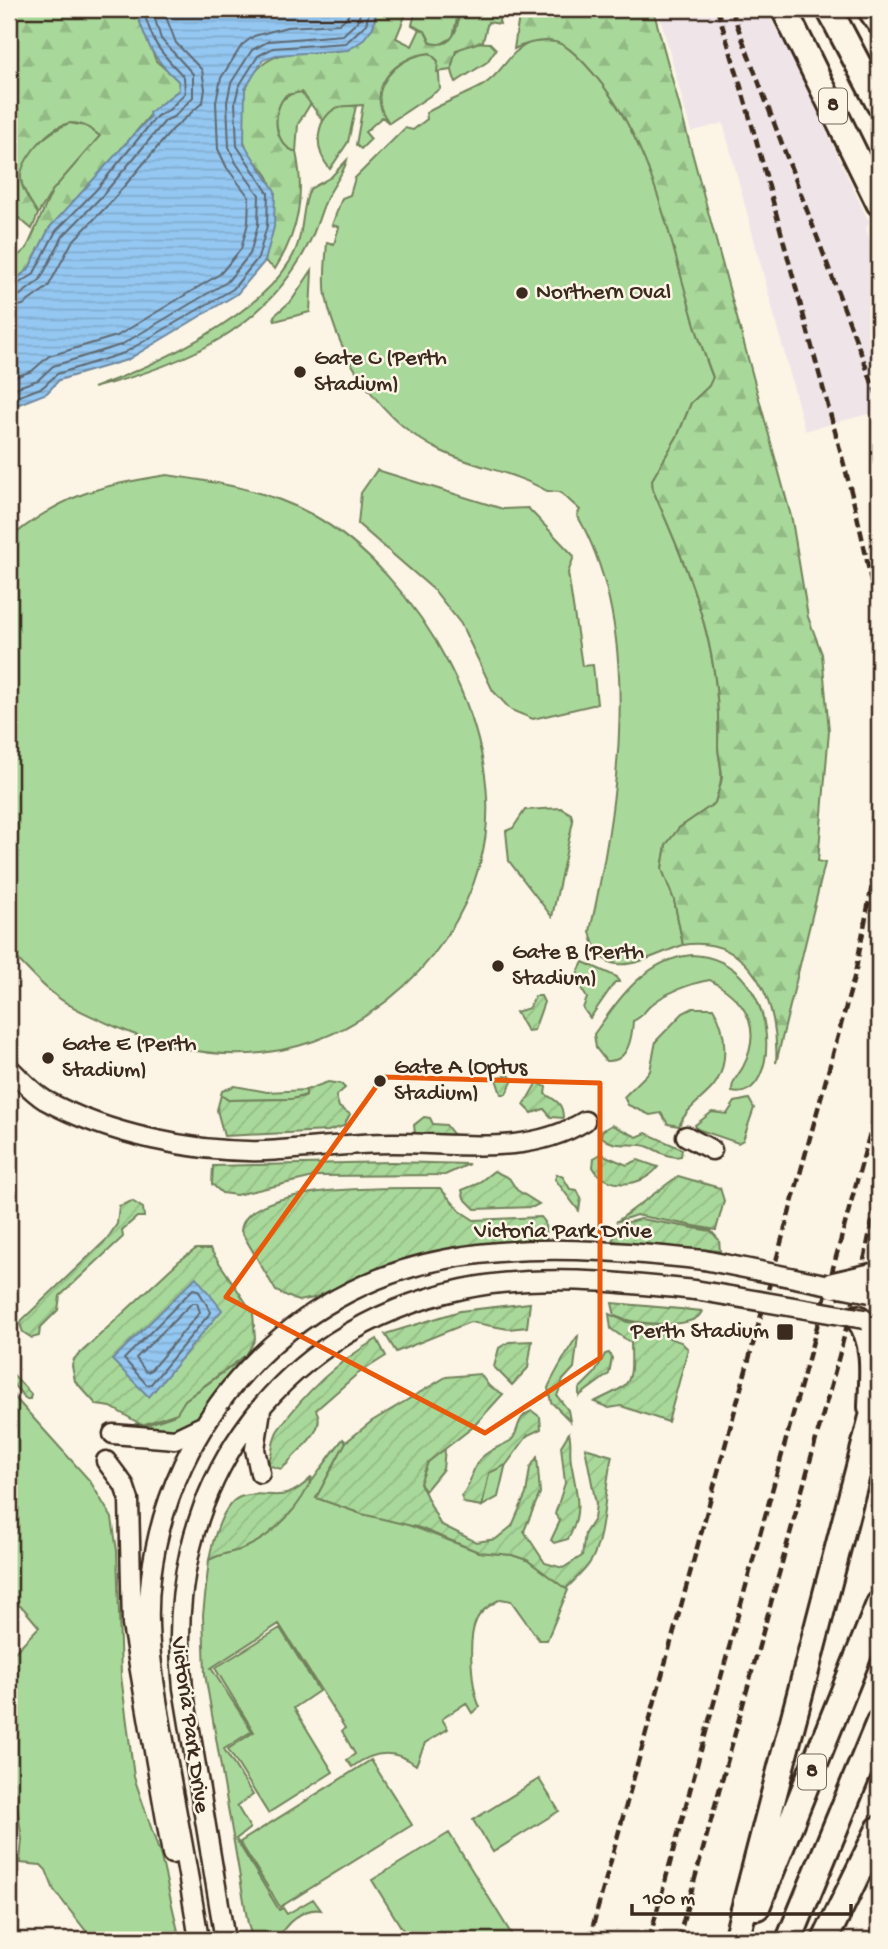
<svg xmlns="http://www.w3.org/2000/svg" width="888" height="1949" font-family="'Gochi Hand',sans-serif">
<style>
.built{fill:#efe5e9}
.green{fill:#a9d99a;stroke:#72825c;stroke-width:2}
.forest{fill:url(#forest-firs);stroke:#72825c;stroke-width:2}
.garden{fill:url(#garden-furrows);stroke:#72825c;stroke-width:2}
.water{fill:url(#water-rules);stroke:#70889d;stroke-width:2}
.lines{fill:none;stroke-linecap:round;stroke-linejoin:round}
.shore{stroke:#5f6972;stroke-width:2}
.minor-casing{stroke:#3b2a1e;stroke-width:23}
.highway-casing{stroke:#3b2a1e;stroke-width:30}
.minor{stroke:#fcf5e5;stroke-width:18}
.highway{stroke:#fcf5e5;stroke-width:24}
.rail{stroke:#3b2a1e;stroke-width:4.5;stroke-dasharray:10 5;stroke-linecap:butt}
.minor-bridge-casing{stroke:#3b2a1e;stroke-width:23;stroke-linecap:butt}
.highway-bridge-casing{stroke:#3b2a1e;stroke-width:30;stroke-linecap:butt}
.minor-bridge{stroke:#fcf5e5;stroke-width:18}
.highway-bridge{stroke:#fcf5e5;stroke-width:24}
.marked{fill:none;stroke:#e8590c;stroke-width:5;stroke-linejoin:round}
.poi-dot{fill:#3b2a1e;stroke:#fcf5e5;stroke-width:2.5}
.labels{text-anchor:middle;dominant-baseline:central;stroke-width:5;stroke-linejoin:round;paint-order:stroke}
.shield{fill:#fcf5e5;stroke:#75675a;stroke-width:2}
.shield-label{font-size:21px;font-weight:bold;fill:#3b2a1e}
.poi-label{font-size:23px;fill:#3b2a1e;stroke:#fcf5e5;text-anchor:start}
.street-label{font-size:23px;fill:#3b2a1e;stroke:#fcf5e5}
</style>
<defs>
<pattern id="forest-firs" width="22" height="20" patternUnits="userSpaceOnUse" patternTransform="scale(1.75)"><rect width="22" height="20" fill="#a9d99a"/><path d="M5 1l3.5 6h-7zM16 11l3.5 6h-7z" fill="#92ba84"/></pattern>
<pattern id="garden-furrows" width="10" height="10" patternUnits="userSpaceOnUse" patternTransform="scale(1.75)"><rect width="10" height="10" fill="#a9d99a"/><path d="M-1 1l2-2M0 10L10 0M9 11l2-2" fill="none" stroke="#92ba84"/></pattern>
<pattern id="water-rules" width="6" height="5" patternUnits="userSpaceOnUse" patternTransform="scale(1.75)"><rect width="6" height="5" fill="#94c7f1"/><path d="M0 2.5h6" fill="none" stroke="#80abce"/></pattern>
</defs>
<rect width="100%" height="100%" fill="#fcf5e5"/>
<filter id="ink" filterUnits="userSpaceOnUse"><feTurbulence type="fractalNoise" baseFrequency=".0143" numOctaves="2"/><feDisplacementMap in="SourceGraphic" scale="14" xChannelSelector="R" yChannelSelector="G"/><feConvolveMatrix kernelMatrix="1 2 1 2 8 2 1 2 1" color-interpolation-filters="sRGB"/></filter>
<g filter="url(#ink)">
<path class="built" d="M658,9h107l24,42 80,171 -3,7 13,36v146l-74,20 -82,-308 -32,9z"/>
<path class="green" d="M416,9h43l-6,28 -14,8 -8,-2 -6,-11 -13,-7z
M471,42l19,1 6,6 -9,13 -31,20c-9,-18 -4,-33 15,-40z
M531,42c8,0 20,-2 27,0 11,4 21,16 29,24 79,85 85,208 126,312l-4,8 -18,17 -13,32 -26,45 1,10c38,87 69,159 65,256 0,10 4,21 3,31 0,9 -4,18 -6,26l-36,25 -13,17 -4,24 12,31 9,45c-34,11 -82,44 -93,-14 28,-125 55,-299 -13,-416l3,-5 -20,-18 -13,-1c-33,-19 -72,-24 -106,-40 -58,-28 -103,-93 -115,-155 -3,-17 0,-37 1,-54l7,2 5,-17 -7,-2 10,-27 8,-3 5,-17 50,-50 8,2 14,-11 -1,-6c18,-11 38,-17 56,-27 23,-14 24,-33 49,-44z
M430,53l8,8 2,28 -51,34 -12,-19c3,-28 25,-48 53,-51z
M296,91l5,1 10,11 -13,21 -2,28c-21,-7 -24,-35 -14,-52z
M341,105l15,1 -8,36 -18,27c-17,-20 -16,-52 11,-64z
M69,123l17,3 14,10 -48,55 -14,23c-6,-10 -15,-21 -17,-34 -4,-25 29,-49 48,-57z
M347,160c-3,13 -14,25 -20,38 -7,14 -10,30 -18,45 -43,87 -126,122 -216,145 61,-22 163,-70 197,-127 16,-26 10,-52 20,-72l21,-12z
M312,270l-2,42 -35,9 -1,-5 18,-16z
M377,470l126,39 25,-1 46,48 -6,17 14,93 11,-1 4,39 -64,15 -22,-9 -18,-19 -32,-67 -27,-34 -76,-66 3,-31z
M167,475c49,7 100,15 144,39 107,59 204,226 169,349 -15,55 -48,102 -92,137 -84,65 -177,68 -272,27 -23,-10 -48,-20 -66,-36 -15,-12 -28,-28 -41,-41v-411c54,-45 90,-53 158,-64z
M561,808l10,6 2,7 -21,96 -43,-56 -3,-30 7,-3 12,-18z
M692,955c92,4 90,149 40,137 -1,-10 6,-16 11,-25 20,-39 3,-67 -33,-87 -18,3 -47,13 -61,27 -6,6 -7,10 -16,14 -1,17 -5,42 -27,40l-10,-13 -2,-14c25,-35 51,-75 98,-79z
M583,962l34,15 2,5h-4l-25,36 -7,-10 4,-10 -12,-20z
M693,1008h20c14,22 17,60 -2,81 -12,13 -26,21 -32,37l-11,-2 -7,-11 -11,2 -22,-10 -4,-8 26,-26 6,-30 27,-28z
M235,1086l32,6 39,-2v5l-14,4 -64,1 -7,-5 1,-4z
M749,1099l5,9 -11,32 -5,3 -41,-14 -2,-4 17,-13 15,2 8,-12z
M242,1359c-13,16 -42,60 -57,69 -12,7 -37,3 -48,-4h12l24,-8 12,-16z
M9,1391l81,90 22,37 5,33 4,125 13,101 27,80 19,83h-87l-39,-50 -8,-20 -5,-5 -21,-2 2,-24 -13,-86v-95l30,-31 -15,-18 -15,-11z
M343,1439l3,3 -30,56 46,16 36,7 81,31 33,3 15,5 41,30 -21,50h-8l-28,-39 -10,-2c-10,5 -21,12 -25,22 -9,19 -4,70 4,86l-8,6 -6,-10 -24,16 6,10 -23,14 -9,22c-22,-17 -44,-13 -64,2l-5,-7 8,-6 -13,-23 3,-3 -66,-104 -68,44 41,63 -28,18 29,46 -16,11 13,22 -14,11 43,71 4,-2 4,6 26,-15 8,11c-18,-3 -37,14 -43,30h-25l-5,-16 -43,-250 -2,-59 6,-55c13,-8 28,-7 41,-15 42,-26 63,-69 93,-106z
M445,1448l-2,21 -18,22 -5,-8 8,-21z
M506,1463l-8,34 -16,9 7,-33z
M280,1628l39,63 -25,17 39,64 -65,41 -40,-64 26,-17 -39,-64z
M371,1760l41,65 -132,82 -40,-65z
M539,1779l20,32 -66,41 -20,-32z
M449,1833l66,107h-106l-37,-60z"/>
<path class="forest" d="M9,9h126l21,52 23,20v9l-22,17 -67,79 -40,41 -22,43 -19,14v-20l18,-16 25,-57 48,-55c-9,-7 -17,-13 -29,-13 -19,0 -54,39 -50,58 2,12 11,23 17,33l-6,15 -23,-19z
M377,9h31l-12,29 16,8 8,-17 5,2 6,12c23,6 28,-16 28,-34h37l4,15 -12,-2 -5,19 -27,9 -5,20 -14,2 1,-11 -8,-8c-35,3 -67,37 -41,70l-7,-6 -17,15 6,7 -10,10 -5,-4 7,-40c-19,2 -28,-3 -40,16l-21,-29 -16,3c-15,16 -13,50 10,57 9,43 3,79 -21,117l-10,-8c6,-25 13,-53 5,-79 -2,-10 -14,-18 -19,-26 -11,-14 -13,-51 -6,-67 33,-75 113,3 132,-80z
M520,9h92l14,4 8,-4h19l139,511 16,97 14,37 7,77 -11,130 7,2 -49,200c4,-57 -23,-129 -93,-118l-9,-45 -12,-31 4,-24 13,-17 36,-25c2,-8 6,-17 7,-26 0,-10 -4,-21 -4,-32 4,-97 -27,-168 -65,-255l-1,-10 26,-45 13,-32 18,-17 4,-9c-42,-105 -48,-228 -128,-313 -8,-8 -19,-20 -30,-22 -15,-3 -28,1 -41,7z"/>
<path class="garden" d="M535,996h6l3,6 -10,28 -7,1 -11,-19 13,-4z
M509,1075l4,5 -7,14h-5l-5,-15z
M328,1082l13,2 4,4 -9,8 3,11 11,7 -6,12 -16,5 -104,5 -7,-26 4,-15 7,5 64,-1 14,-3v-6z
M537,1082l9,5 -1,7c12,7 18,10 18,24l-12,-1 -7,-8 -12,4 -8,-8z
M424,1117l6,1 3,6 13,1 7,9 -2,5 -36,-5 -1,-9z
M612,1125l25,12 9,-4 36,16 -1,7c-12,3 -22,-5 -32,-9 -15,-6 -34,3 -48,-11l1,-5z
M601,1154l26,11 11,-5 20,7c-15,20 -52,24 -65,0l1,-9z
M392,1162l77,2 -24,11 -127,1 -82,19 -14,-2 -10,-9 1,-18z
M494,1171l15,7 8,12 22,14 -6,3 -58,2 -11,-11 -2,-8 15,-6z
M557,1174l6,3 7,12 7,1 4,8 -2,13 -24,-32z
M678,1176l42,12 4,13 -8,29 -80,-15 -20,7z
M440,1188l20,23 14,9 67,-3 4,5 1,19 -90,7 -43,9 -57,21 -42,20 -16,3 -22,-10 -35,-60c4,-50 160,-42 199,-43z
M132,1201l11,7 1,9h-7l-15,13 1,7 -63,59 -2,14 -18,18 -1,8 -7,2 -9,-6 -3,-8 2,-4 85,-81 10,-15 2,-18z
M641,1219l70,12 8,9 1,11 -108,-10 8,-17z
M196,1249h14l43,64 2,26 -8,15 -62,46 -8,13 -35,12 -31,-18 -14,-2 -22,-24 -3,-15 2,-7 105,-98z
M530,1303l-3,24 -19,2 -38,-7 -74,30 -11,-18 75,-23z
M612,1303l90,8c-6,20 -72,13 -87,5z
M609,1314l18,8 37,3 5,13 12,4 7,7 -20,73 -47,-16 -12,2 -15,-6c38,-19 38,-14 37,-59l-20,-14z
M578,1336l-4,32 -11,12 -6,16 11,14 2,11 -19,-19 -3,-14c3,-8 26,-49 30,-52z
M377,1339l9,17 -30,19 -40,35c12,20 -18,39 -29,54l-6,5 -14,-4c7,-11 4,-24 11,-35 27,-38 59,-68 99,-91z
M532,1341l-4,27 -16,17 -18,-18 5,-19 10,-6z
M609,1353l3,5 -3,16 -30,22v-7l16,-16 10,-19z
M9,1370l22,24 -1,5h-4l-17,-19z
M480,1374l9,12 14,8 -30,33 -45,35 -8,21 20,41 36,18 20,-3 16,-13 14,-32 4,-26 7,-11 3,36 -16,38 21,32 18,5 19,-12 3,-23 9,-14 2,-15 -11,-56 27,8c-8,29 -6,84 -23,108 -6,9 -16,17 -23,25l-39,-29 -15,-5 -33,-3 -59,-24 -58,-14 -46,-16 30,-56 26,-21 74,-44z
M532,1411l8,6 1,12 -13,6 -22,30 -17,8 -7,33 -18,-3 -3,-7c11,-11 9,-23 17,-34 7,-11 24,-16 32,-21 10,-6 4,-24 22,-30z
M569,1433c3,10 0,19 2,29 5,29 13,49 -3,77l-14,4 -3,-3 9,-19 -5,-7 10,-31 -4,-37z
M312,1477c-9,28 -39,59 -67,71 -12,5 -24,5 -36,12 3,-17 13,-56 31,-63 30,-10 40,12 72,-20z"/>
<path class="water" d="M135,9h242l-4,18 -11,14 -14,9 -72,5 -13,5 -18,29 -1,55 31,47 -1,36 -9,34 -28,33 -110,66 -68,20 -12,13 -38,15v-124l19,-14 22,-43 100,-110 -1,-4 30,-23 -1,-9c-30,-28 -29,-35 -43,-72z
M196,1277l26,33 -73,87 -37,-37z"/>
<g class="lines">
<path class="shore" d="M9,289l24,-14 23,-44 40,-41 61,-74 12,-6 16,-17 -1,-16c-26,-28 -30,-30 -41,-68
M9,298l10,-2 21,-16 23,-44 39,-40 63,-75 10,-5 18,-19v-23l-32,-35 -9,-30
M9,308l14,-3 25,-18 24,-45 38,-39 62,-73 31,-28 2,-13 -3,-19 -26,-27 -13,-34
M9,379l23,-8 17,-15 68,-20 103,-62 21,-25 7,-26 1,-26 -22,-29 -9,-19 -2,-47 5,-24 21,-33 12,-9 33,-9 52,-3 9,-8 2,-7
M9,390l29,-10 15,-14 68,-21 106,-63 23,-28 8,-29 1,-30 -23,-32 -7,-16 -2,-45 4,-19 21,-33 17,-9 74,-6 15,-14 3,-12
M9,400l34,-13 14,-13 67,-21 109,-64 25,-31 9,-32 1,-33 -31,-47 -2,-44 4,-16 19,-30 15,-8 73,-5 20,-19 4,-15
M193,1289l5,1 13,22 -60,72 -4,1 -23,-26z
M192,1303h5l3,9 -50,59 -4,1 -10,-14z"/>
<g class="minor-casing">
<path id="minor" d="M9,1068c11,10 23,24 36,32 61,34 151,53 220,51 43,-2 85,-8 128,-8 64,0 134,14 192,-22
M686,1136l26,14
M113,1434l62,5 25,-12
M106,1461l18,24 5,15 3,125 40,229
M260,1473l-5,-24 6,-39
M199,1940c-10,-65 -23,-129 -34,-194 -10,-55 -21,-113 -14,-169 19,-158 138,-289 296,-318 83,-16 174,-8 257,1
M225,1940l-42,-252c-23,-192 88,-358 280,-399 75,-16 157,-7 232,1"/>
</g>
<g class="highway-casing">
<path id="highway" d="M784,9l95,194
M829,9l50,95
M870,9l9,13
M858,1318c19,25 14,59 13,89
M757,1907l122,-303
M736,1940l143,-550
M789,1940l90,-218
M825,1940l54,-111"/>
</g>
<use href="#minor" class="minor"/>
<use href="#highway" class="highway"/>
<path class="rail" d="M717,9c36,111 64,225 95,338 25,95 56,191 67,289
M731,9l148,392
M589,1940l266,-966 24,-125
M649,1940l230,-840
M678,1940l161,-584 26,-100 14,-69"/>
<g class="minor-bridge-casing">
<path id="minor-bridge" d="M704,1260l166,33
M695,1290l169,29"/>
</g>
<g class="highway-bridge-casing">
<path id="highway-bridge" d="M834,1285l39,-9"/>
</g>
<use href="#minor-bridge" class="minor-bridge"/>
<use href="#highway-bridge" class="highway-bridge"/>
</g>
</g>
<path class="marked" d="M383,1077l217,6v275l-115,75 -259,-136z"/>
<g class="poi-dot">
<circle cx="522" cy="293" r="7"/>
<circle cx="300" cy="372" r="7"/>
<circle cx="498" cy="966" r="7"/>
<circle cx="48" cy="1058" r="7"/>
<circle cx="380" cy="1081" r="7"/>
<rect x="776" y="1323" width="18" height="18" rx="3.5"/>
</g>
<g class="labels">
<g class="shield">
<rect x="819" y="88.5" width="28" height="35" rx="5"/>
<rect x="798" y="1754.5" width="28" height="35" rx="5"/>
</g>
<g class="shield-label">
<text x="833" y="106">8</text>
<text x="812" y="1772">8</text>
</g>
<g class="poi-label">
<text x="536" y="293">Northern Oval</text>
<text x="314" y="359">Gate C (Perth<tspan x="314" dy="26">Stadium)</tspan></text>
<text x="512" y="953">Gate B (Perth<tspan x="512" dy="26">Stadium)</tspan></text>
<text x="62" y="1045">Gate E (Perth<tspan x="62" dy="26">Stadium)</tspan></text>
<text x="394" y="1068">Gate A (Optus<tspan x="394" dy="26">Stadium)</tspan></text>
<text x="769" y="1332" text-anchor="end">Perth Stadium</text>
</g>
<g class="street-label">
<text x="563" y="1232">Victoria Park Drive</text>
<text transform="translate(189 1725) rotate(82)">Victoria Park Drive</text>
</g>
</g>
<rect width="888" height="1949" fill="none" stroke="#fcf5e5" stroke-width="35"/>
<rect x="18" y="18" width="853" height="1914" fill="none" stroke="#3b2a1e" stroke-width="2.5" filter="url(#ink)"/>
<path d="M632 1904v10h219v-10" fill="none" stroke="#3b2a1e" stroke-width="3.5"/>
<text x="643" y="1904" font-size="21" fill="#3b2a1e" stroke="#fcf5e5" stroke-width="5" paint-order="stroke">100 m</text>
</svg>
